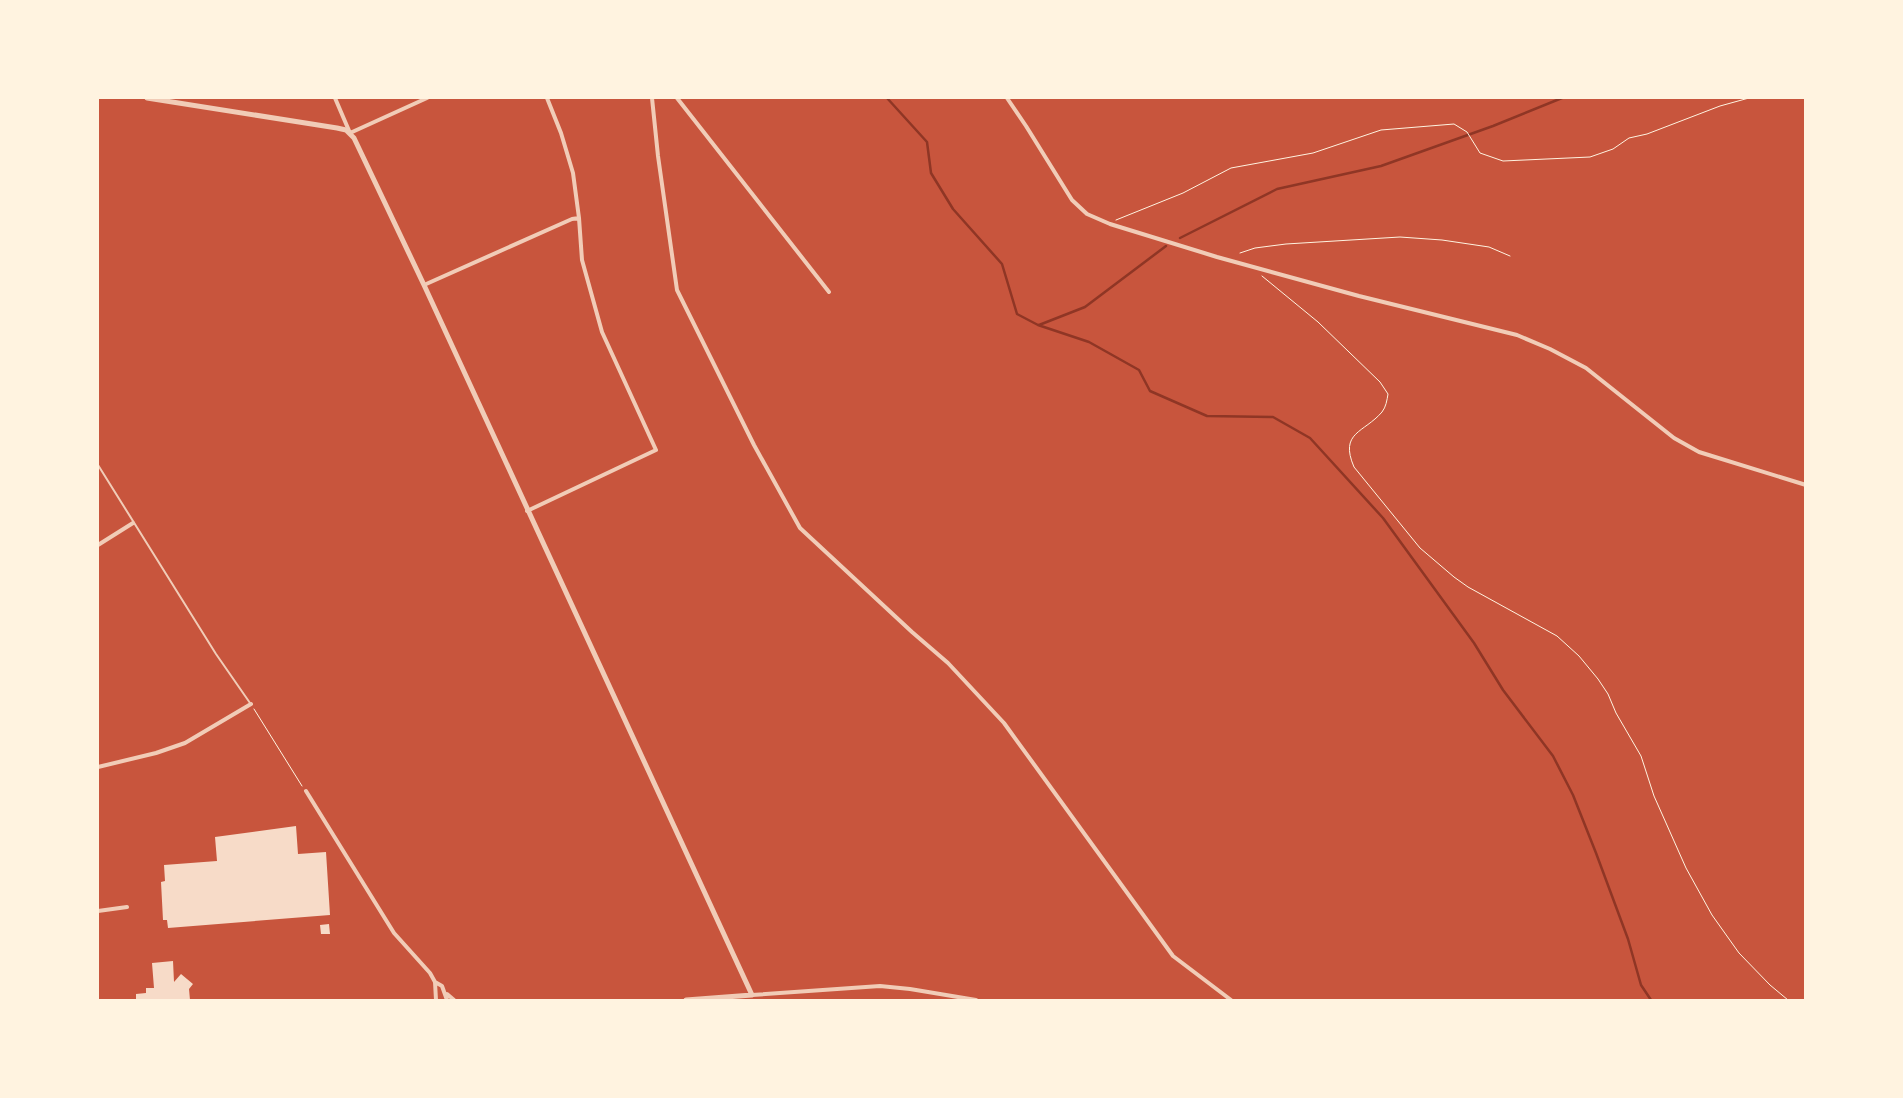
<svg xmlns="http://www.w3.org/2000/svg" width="1903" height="1098" font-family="'Varela Round',sans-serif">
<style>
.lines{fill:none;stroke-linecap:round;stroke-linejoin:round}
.stream{stroke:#8f3625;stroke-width:2.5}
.building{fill:#f7dbc8}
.path{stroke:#fff3e0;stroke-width:1}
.service{stroke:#f1ccb7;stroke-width:2}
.minor{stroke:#f1ccb7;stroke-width:4}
.tertiary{stroke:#f1ccb7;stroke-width:5}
</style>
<rect width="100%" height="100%" fill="#c8553d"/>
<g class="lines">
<path class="stream" d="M887,98l40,44 4,31 22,36 49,55 15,50 21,11 51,17 50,28 11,21 57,25 66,1 37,21 73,80 91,125 29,47 50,66 20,39 23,58 32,86 13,46 10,15
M1180,238l97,-49 104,-23 112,-40 69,-28
M1039,325l46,-18 81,-61"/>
</g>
<path class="building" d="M296,826l2,28 28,-2 4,63 -162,13 -1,-8h-4l-2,-38 4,-1 -1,-16 53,-4 -2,-24z
M329,924l1,10h-9l-1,-9z
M173,961l1,21 7,-8 12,10 -4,5 1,11h-54v-6l10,-1v-5h8l-2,-25z"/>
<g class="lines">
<path class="path" d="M1116,220l67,-27 48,-25 82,-15 68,-23 73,-6 13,8 13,21 23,8 87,-4 23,-8 16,-11 18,-4 73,-28 29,-8
M1240,253l15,-5 31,-4 114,-7 42,3 47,7 21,9
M1262,276l56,46 62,60 8,12c-1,6 -2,13 -6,18 -18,21 -43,20 -28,55l66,81 34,29 14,10 89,49 22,20 19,23 10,15 8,19 25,43 13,40 32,72 26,47 27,38 31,32 18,15
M254,709l48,77"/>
<path class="service" d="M98,465l118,189 34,49"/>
<path class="minor" d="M335,98l15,35 77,-35
M652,98l6,58 19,134 77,155 46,83 112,104 36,31 56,60 169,233 58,44
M677,98l152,194
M1007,98l19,28 46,74 15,14 23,10 107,33 142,39 158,39 33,14 36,19 88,70 25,14 107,33
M424,285l148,-66 7,-1
M527,511l129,-61 -54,-118 -20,-72 -3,-42 -6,-45 -12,-40 -14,-35
M98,545l35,-22
M98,767l58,-14 29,-10 66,-39
M306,791l88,142 36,40 5,9 1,18
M98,911l29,-4
M435,982l7,4 5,14
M447,994l7,6
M752,995l128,-9 30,3 66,11"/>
<path class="tertiary" d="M147,98l190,30 9,2 8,8 70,147 328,710 -66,5"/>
</g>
<rect width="1903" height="1098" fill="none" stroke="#fff3e0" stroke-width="198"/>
</svg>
